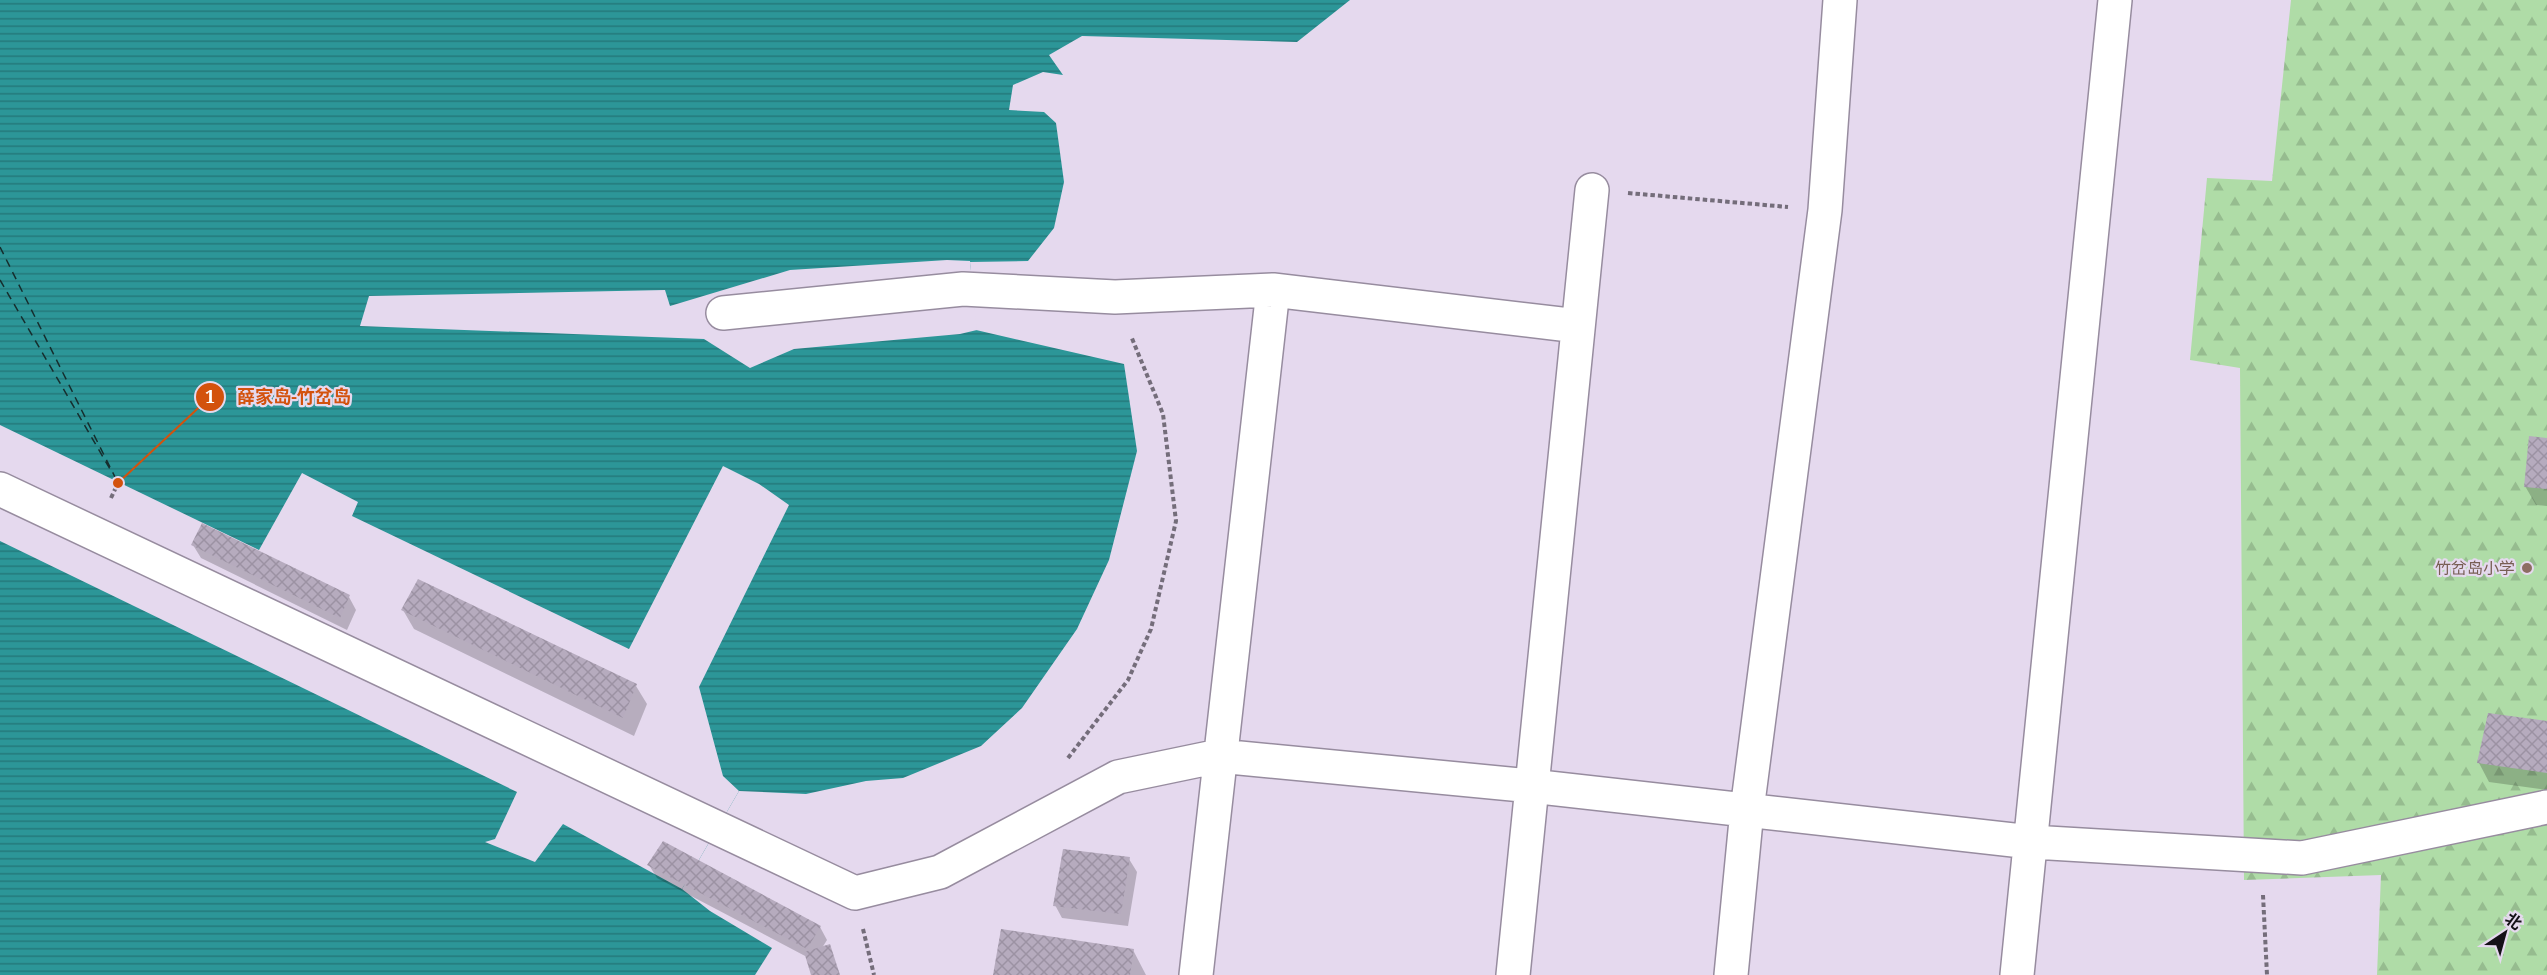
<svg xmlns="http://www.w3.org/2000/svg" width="2547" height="975" font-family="'Noto Serif','Noto Sans SC',serif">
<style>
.forest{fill:url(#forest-firs)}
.water{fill:url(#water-rules)}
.pier{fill:#e5d9ee}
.shadow{fill:#0003}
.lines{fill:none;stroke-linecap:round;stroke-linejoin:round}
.ferry{stroke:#162e2e;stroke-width:1.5;stroke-dasharray:8 6;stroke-linecap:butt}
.building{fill:url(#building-cross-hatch)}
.minor-casing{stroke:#978c9f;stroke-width:36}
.path{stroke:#746d7a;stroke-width:4;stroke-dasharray:4.5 3;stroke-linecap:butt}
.minor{stroke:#fff;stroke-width:33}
.education-dot{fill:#8d6e63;stroke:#e5d9ee;stroke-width:2}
.labels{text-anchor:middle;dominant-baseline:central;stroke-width:4.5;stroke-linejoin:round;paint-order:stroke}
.education-label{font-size:16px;fill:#785e54;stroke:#e5d9ee;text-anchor:end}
.leader{fill:none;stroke:#d3520d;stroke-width:2}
.callout-dot{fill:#d3520d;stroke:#e5d9ee;stroke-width:2}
.mark-label{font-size:18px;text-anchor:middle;font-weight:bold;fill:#fff}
.callout-label{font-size:18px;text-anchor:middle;font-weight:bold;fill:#d3520d;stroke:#e5d9ee;stroke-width:4.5;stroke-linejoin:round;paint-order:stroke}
</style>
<defs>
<pattern id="forest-firs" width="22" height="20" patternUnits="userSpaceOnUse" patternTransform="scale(1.5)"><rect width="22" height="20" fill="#afdca7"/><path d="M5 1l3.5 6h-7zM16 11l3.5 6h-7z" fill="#96bc8f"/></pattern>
<pattern id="water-rules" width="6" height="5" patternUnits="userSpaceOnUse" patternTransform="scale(1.5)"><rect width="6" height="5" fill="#2c9698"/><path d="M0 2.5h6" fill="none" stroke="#24797b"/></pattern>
<pattern id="building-cross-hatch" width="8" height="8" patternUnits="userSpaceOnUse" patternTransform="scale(1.5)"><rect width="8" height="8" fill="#b6abbe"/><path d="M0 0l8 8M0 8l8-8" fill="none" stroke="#9c92a3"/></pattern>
</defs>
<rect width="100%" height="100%" fill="#e5d9ee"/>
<path class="forest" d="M2291,0h256v975h-170l4,-100 -137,5 -4,-512 -50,-8 17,-182 65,3z"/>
<path class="water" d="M0,0h1350l-53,42 -215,-6 -33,19 14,20 -20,-3 -30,13 -4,25 35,2 12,11 8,59 -10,46 -26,33 -58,1 6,68 148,34 13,87 -28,109 -32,69 -55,79 -41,38 -78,32 -37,3 -60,13 -67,-3 -57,98 28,22 62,37 -17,27h-755z"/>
<path class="pier" d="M947,260l23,1 7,69 -17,4 -166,15 -44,19 -46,-29 -344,-13 9,-30 296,-6 5,16 120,-36z
M0,425l259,125 43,-77 56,29 -6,14 277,133 94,-183 36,18 30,21 -90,182 24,89 16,15 -57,98 -119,-65 -28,38 -50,-20 10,-3 22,-47 -517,-251z"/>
<path class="shadow" d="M2547,439v67l-11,-1 -11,-19z
M193,545l156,52 7,13 -9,20 -146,-72z
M403,610l233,76 11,18 -13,32 -220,-107z
M2547,722v68l-58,-8 -10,-19z
M1129,859l8,13 -9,54 -66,-8 -7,-13z
M649,865l171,62 7,13 -5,8 7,-2 11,29h-28l-5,-18 -150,-79z
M1133,950l13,25h-152z"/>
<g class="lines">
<path class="ferry" d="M0,247l118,236
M0,280l110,189"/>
</g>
<path class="building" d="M2529,436l18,2v51l-23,-2z
M202,523l148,72 -10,23 -149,-73z
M418,579l219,105 -14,34 -222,-108z
M2488,713l59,8v52l-70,-10z
M663,841l158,85 -14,23 -160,-84z
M1063,849l67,8 -9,57 -68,-8z
M1001,929l133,20 -4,26h-137z
M830,944l10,31h-29l-7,-23z"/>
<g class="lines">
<g class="minor-casing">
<path id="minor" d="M723,313l240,-24 152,8 158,-7 305,36
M0,489l855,404 85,-21 178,-95 101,-21 312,30 500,56 271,16 245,-51
M1196,975l77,-685
M1513,975l79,-785
M1731,975l16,-165 78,-600 15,-210
M2017,975l98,-975"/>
</g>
<path class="path" d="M1628,193l160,14
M111,498l7,-15
M1068,758l60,-78 23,-51 25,-108 -13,-107 -32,-78
M2263,895l4,80
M863,929l11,46"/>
<use href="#minor" class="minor"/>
</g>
<circle class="education-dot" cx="2527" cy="568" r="6"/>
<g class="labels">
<g class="education-label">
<text x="2515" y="568">竹岔岛小学</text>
</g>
</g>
<path class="leader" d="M118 483L210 397"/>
<g class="callout-dot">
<circle cx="118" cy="483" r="6"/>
<circle cx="210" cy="397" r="15"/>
</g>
<g class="mark-label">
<text x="210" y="403">1</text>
</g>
<g class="callout-label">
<text x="294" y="403">薛家岛-竹岔岛</text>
</g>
<g transform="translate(2505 933) rotate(36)" stroke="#e5d9ee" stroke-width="4.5" paint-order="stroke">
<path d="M0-4.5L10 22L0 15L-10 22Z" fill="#141017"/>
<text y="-9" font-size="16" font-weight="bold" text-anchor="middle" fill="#141017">北</text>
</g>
</svg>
